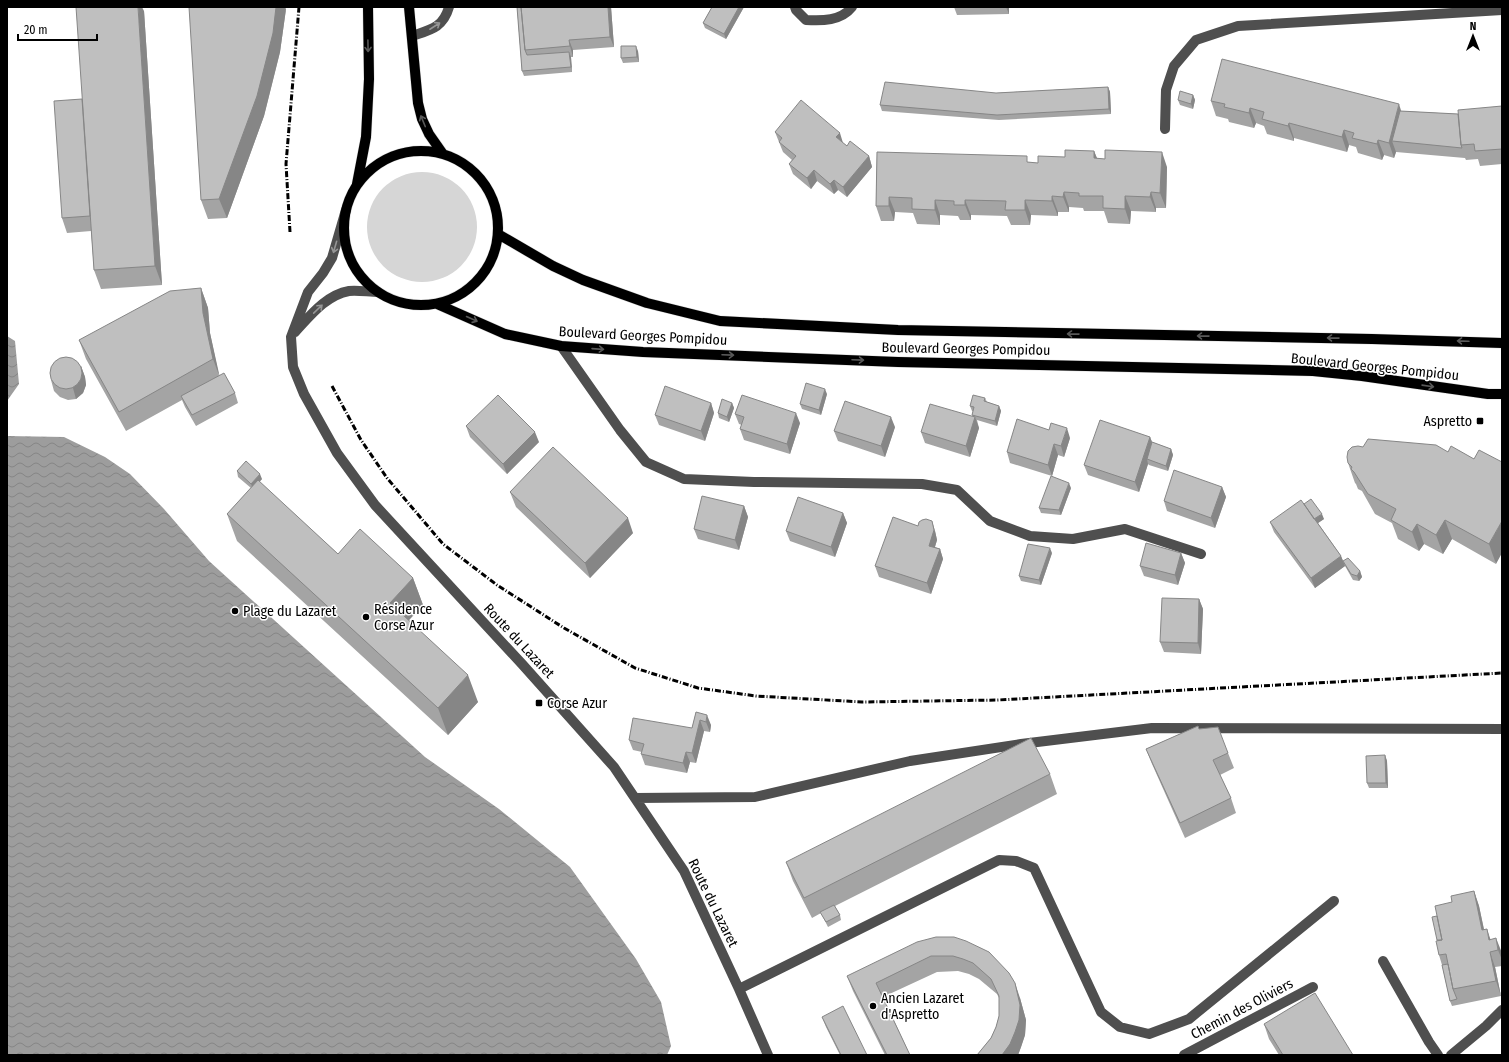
<svg xmlns="http://www.w3.org/2000/svg" width="1509" height="1062" font-family="'Fira Sans Condensed',sans-serif">
<style>
.green{fill:#d6d6d6}
.water{fill:url(#water-waves)}
.lines{fill:none;stroke-linecap:round;stroke-linejoin:round}
.major-casing{stroke:#dbdbdb;stroke-width:11}
.minor{stroke:#4f4f4f;stroke-width:10}
.major{stroke:#000;stroke-width:10}
.rail{stroke:#000;stroke-width:3;stroke-dasharray:6 2 1 2;stroke-linecap:butt}
.wall{fill:#a4a4a4}
.shaded-wall{fill:#868686}
.building{fill:#bfbfbf;stroke:#868686}
.oneway{stroke:#959595}
.oneway2{stroke:#595959}
.poi-dot{fill:#000;stroke:#fff;stroke-width:1.5}
.labels{text-anchor:middle;dominant-baseline:central;stroke-width:3;stroke-linejoin:round;paint-order:stroke}
.street-label{font-size:14px;fill:#000;stroke:#fff}
.poi-label{font-size:14px;fill:#000;stroke:#fff;text-anchor:start}
</style>
<defs>
<pattern id="water-waves" width="16" height="10" patternUnits="userSpaceOnUse"><rect width="16" height="10" fill="#9d9d9d"/><path d="M0 5q4-4 8 0t8 0" fill="none" stroke="#858585"/></pattern>
</defs>
<rect width="100%" height="100%" fill="#fff"/>
<path class="green" d="M367 227a55 55 0 1 1 110 0a55 55 0 1 1-110 0Z"/>
<path class="water" d="M7,336l8,5 4,43 -12,17z
M7,436l57,1 41,20 25,17 34,35 45,52 216,196 74,52 71,58 66,92 25,43 10,44 -4,9h-660z"/>
<g class="lines">
<g class="major-casing">
<path id="major" d="M409,7l9,96 4,16 7,15 14,20
M344 228a77 77 0 1 1 154 0a77 77 0 1 1-154 0Z
M357,184l9,-47 3,-58 -1,-72
M498,234l55,32 30,14 64,23 73,18 178,9 474,9 130,4
M437,304l68,30 56,12 82,6 255,10 415,9 49,5 126,18h14"/>
</g>
<path class="minor" d="M795,7l1,3 10,10c16,1 35,1 46,-13
M412,36c18,-6 31,-8 37,-29
M1165,129l1,-39 8,-24 22,-26 42,-14 264,-16
M346,210l-14,48 -9,15 -15,19 -17,45 2,30 11,27 33,59 38,52 147,159 92,103 70,104 55,118 29,66
M295,332c15,-16 31,-37 54,-41 9,-1 20,1 29,1
M561,346l59,84 26,32 38,17 70,3 168,2 35,6 33,31 40,15 43,3 52,-10 76,25
M635,798l120,-1 155,-36 111,-17 131,-16 350,1
M1383,961l46,81 9,13
M739,989l260,-129 17,1 18,7 67,144 19,15 29,7 40,-15 145,-118
M1184,1055l129,-68
M1451,1055l35,-29 16,-16"/>
<use href="#major" class="major"/>
<path class="rail" d="M290,232l-4,-68 13,-157
M332,386l29,54 26,38 56,66 54,41 67,43 71,40 63,20 58,8 106,6 136,-2 504,-27"/>
</g>
<path class="wall" d="M517,7h94l3,40 -41,3v7h-2l1,15 -48,4 -2,-5z
M712,7h32l-18,32 -21,-11 -2,-5z
M954,7h55v7l-52,1z
M286,9l-6,43 -16,64 -37,102 -19,1 -7,-19z
M144,11l18,274 -61,4 -7,-19 -3,-39 -24,2 -5,-15z
M638,51l1,11 -16,1 -2,-5z
M1108,87l2,5 1,22 -112,6 -117,-9 -2,-6 116,-12z
M1193,95l2,5 -2,9 -13,-4 -2,-5z
M1211,101l247,13 44,-8v58l-22,2 -2,-7 -12,1 -1,-2 -69,-6 -2,6 -10,-3 -2,5 -24,-7 -2,-6 -7,-2 -2,7 -53,-14v3l-27,-7 -3,-8 -8,-3 -2,5 -25,-6 -1,-3 -12,-3z
M775,132l68,11 4,3 22,10 3,11 -25,30 -9,-7 -4,4 -17,-13 -6,8 -18,-15 -4,-10 3,-4 -9,-8z
M1094,151l3,7 70,9 -1,41h-10v4l-25,-1 -1,13 -22,-1 -4,-12h-20l-1,-3 -14,-1v5h-11v4l-27,-1 -1,10h-19l-4,-9 -36,-1v5h-11l-2,-4 -18,-1v10l-23,-1 -4,-11 -18,-1 -1,9h-13l-5,-15 1,-54 161,11z
M201,288l7,20 2,25 9,43 16,17 3,10 -42,23 -11,-19 -3,-7 -56,31 -40,-72 -7,-19z
M81,366l4,11 1,8 -3,8 -7,6 -8,1 -8,-3 -6,-6 -3,-11z
M827,394l-6,21 -19,-6 -2,-5z
M985,398l2,4 12,4 2,5 -4,15 -20,-6 2,8 -9,29 -45,-14 -4,-11 52,-15 -1,-2 1,-4h-1l-2,-5z
M711,403l3,10 -9,28 -46,-16 -4,-10z
M732,403l2,5 -5,14 -10,-4 -1,-5z
M735,414l65,9 -10,31 -46,-14 -4,-11 2,-4 -3,-1z
M466,426l73,16 -32,32 -37,-37z
M895,427l-10,30 -47,-16 -4,-10z
M1150,437l2,5 19,7 2,6 -5,16 -19,-6 -1,-1 -9,28 -51,-17 -4,-10z
M1070,438l-6,19 -6,-2 -6,21 -42,-13 -3,-11z
M1363,447l85,5 26,7 22,105 -44,-25 -9,15 -19,-10 -5,7 -21,-12 -6,-16 -17,-9 -13,-23 -4,-2 -2,-5 -1,-1 -7,-20z
M237,471l25,8 -3,3 79,72 75,24 10,27 -15,15 70,82 -30,33 -211,-194 -10,-27 24,-26 -13,-11z
M1222,487l4,10 -11,31 -48,-17 -3,-10z
M1071,488l-10,27 -20,-2 -2,-5z
M510,492l123,41 -43,45 -74,-71z
M1304,504l20,15 -6,4 23,33 4,10 -30,22 -41,-56 -4,-10z
M744,506l4,11 -9,33 -41,-11 -4,-10z
M843,513l4,10 -12,34 -45,-16 -4,-10z
M918,526l17,5 2,9 -2,7 5,2 3,10 -12,35 -52,-17 -4,-11z
M1052,553l-11,32 -20,-4 -2,-5z
M1181,553l4,10 -7,22 -34,-9 -4,-10z
M1343,561l17,10 2,6 -3,4 -6,-1 -8,-14z
M1199,599l4,10 -2,45 -37,-2 -4,-10z
M696,712l15,13 -1,7 -6,-1 -8,32 -6,-1 -3,11 -42,-8 -4,-11 1,-2 -9,-2 -4,-10 63,-12z
M1198,726l1,3 29,24 6,15 -14,7 11,23 5,15 -51,25 -33,-74 -6,-15z
M1385,755l2,6 1,27h-19l-2,-5z
M1050,774l7,20 -222,112 5,9 1,5 -13,7 -7,-14 -9,5 -19,-37 -7,-19z
M1474,891l5,15 5,23 6,10 12,14v13l-7,1 6,29 -49,10 -2,-5 -8,-36 -3,-10 -2,-15v-24l15,-14z
M954,937l66,61 6,22 -1,15 -4,12 -3,8h-41l14,-17 5,-11 3,-11v-18l-2,-4 -18,-15 -10,-5 -11,-3 -21,1 -54,25 27,58h-25l-32,-64 -6,-15z
M822,1017l45,38h-27l-14,-28z
M1264,1024l89,31h-74l-10,-16z"/>
<path class="shaded-wall" d="M138,7h4l2,4 18,274 -7,-19z
M276,7h9l1,2 -6,43 -16,64 -37,102 -8,-19z
M608,7h3l3,40 -4,-10z
M739,7h5l-18,32 -2,-5z
M1006,7h3v7z
M569,40l4,10v7l-3,-11z
M636,46l2,5 1,11 -2,-5z
M569,52l2,5 1,15 -1,-5z
M1108,87l2,5 1,22 -2,-5z
M1193,95l2,5 -2,9 -2,-5z
M1399,104l5,16 -12,21 4,11 -2,6 -5,-15z
M1250,108l6,15 -2,5 -5,-15z
M1289,123l5,15v3l-6,-15z
M1344,130l5,15 -2,7 -5,-15z
M840,133l3,10 -7,-6z
M1378,140l6,15 -2,5 -5,-16z
M1094,151l6,15 -6,-8z
M1162,152l5,15 -1,41 -6,-15z
M869,156l3,11 -25,30 -4,-10z
M814,170l3,11 -6,8 -4,-11z
M834,180l4,10 -4,4 -4,-10z
M1064,192l5,15v5l-6,-15z
M1151,192l5,16v4l-6,-15z
M1052,196l6,16v4l-6,-15z
M1125,196l6,15 -1,13 -5,-15z
M889,197l6,15 -1,9 -5,-15z
M935,200l5,15v10l-5,-15z
M965,200l6,15v5l-6,-15z
M1025,200l6,15 -1,10 -5,-15z
M201,288l7,20 2,25 10,45 -7,-19 -10,-46z
M81,366l4,11 1,8 -3,8 -7,6 -3,-11z
M825,389l2,5 -6,21 -2,-5z
M711,403l3,10 -9,28 -4,-10z
M732,403l2,5 -5,14 -2,-5z
M999,406l2,5 -4,15 -2,-5z
M796,413l4,10 -10,31 -3,-10z
M891,417l4,10 -10,30 -4,-11z
M975,417l4,11 -9,29 -4,-11z
M1067,428l3,10 -6,19 -3,-11z
M535,432l4,10 -32,32 -4,-10z
M1150,437l4,10 -7,12 1,5 -9,28 -4,-10z
M1054,444l4,11 -6,21 -4,-11z
M1171,449l2,6 -5,16 -2,-5z
M260,474l2,5 -9,10 -2,-5z
M1069,483l2,5 -10,27 -2,-5z
M1222,487l4,10 -11,31 -4,-10z
M744,506l4,11 -9,33 -4,-10z
M843,513l4,10 -12,34 -4,-10z
M1322,514l2,5 -9,6 -2,-5z
M628,518l5,15 -43,45 -5,-15z
M1445,520l7,19 -9,15 -7,-19z
M932,521l3,10 2,9 -5,16 -3,-10z
M1502,521v32l-6,11 -7,-20z
M1417,524l7,20 -5,7 -7,-19z
M1050,548l2,5 -11,32 -2,-5z
M940,549l3,10 -12,35 -4,-11z
M1181,553l4,10 -7,22 -3,-10z
M1341,556l4,10 -30,22 -4,-10z
M1360,571l2,6 -3,4 -2,-5z
M413,578l10,27 -23,25 -10,-27z
M1199,599l4,10 -2,45 -3,-11z
M468,675l10,27 -30,33 -10,-27z
M707,715l4,10 -1,7 -4,-10z
M700,720l4,11 -8,32 -4,-10z
M686,752l4,10 -3,11 -4,-10z
M1385,755l2,6 1,27 -2,-5z
M1474,891l5,15 8,39 -5,-15z
M1487,929l5,15 -3,-4z
M1496,938l6,15v7l-4,-10z
M1490,952l5,15 6,29 -5,-15z
M1015,983l5,15 6,22 -1,15 -4,12 -3,8h-16z"/>
<path class="building" d="M76,7h62l17,259 -61,4z
M189,7h87l-3,26 -16,63 -38,103 -18,1z
M517,7h4l4,43 2,5 42,-3 2,15 -49,4z
M521,7h87l2,30 -41,3 1,6 -45,4z
M712,7h27l-15,27 -21,-11z
M621,46h15l1,11 -16,1z
M1222,59l177,45 -10,39 -11,-3 -1,4 -25,-6 2,-5 -10,-3 -2,7 -53,-14 -1,3 -26,-7 2,-7 -14,-4 -1,5 -25,-6 1,-3 -14,-3z
M885,82l111,11 112,-6 1,22 -112,6 -117,-10z
M1180,91l13,4 -2,9 -13,-4z
M82,99l8,117 -28,2 -8,-117z
M801,100l39,33 -4,4 11,9 3,-5 19,15 -26,31 -9,-7 -4,4 -16,-14 -7,8 -18,-14 7,-8 -17,-14 3,-4 -7,-6z
M1502,106v43l-27,2 -1,-7 -13,1 -3,-35z
M1400,111l58,3 3,31 1,3 -70,-7z
M1065,150l29,1v7l11,1v-9l57,2 -2,41 -9,-1 -1,5 -25,-1v13l-22,-1v-12h-24v-3l-15,-1 -1,5 -11,-1v5l-27,-1v10h-20l1,-9 -41,-1v5h-11v-4l-19,-1v10l-23,-1v-11l-23,-1v9h-13l1,-54 150,4v6l11,1v-7l27,1z
M201,288l2,25 10,46 -94,53 -40,-72 91,-49z
M50 373a16 16 0 1 1 32 0a16 16 0 1 1-32 0Z
M224,373l11,20 -43,22 -11,-19z
M806,383l19,6 -6,21 -19,-6z
M665,386l46,17 -10,28 -46,-16z
M498,395l37,37 -32,32 -37,-38z
M742,395l54,18 -9,31 -47,-15 4,-12 -9,-3z
M973,395l12,3 -1,3 15,5 -4,15 -23,-6 2,-8 -4,-1z
M722,399l10,4 -5,14 -9,-4z
M845,401l46,16 -10,29 -47,-15z
M930,404l45,13 -9,29 -45,-14z
M1017,419l32,11 2,-7 16,5 -6,18 -7,-2 -6,21 -41,-13z
M1100,420l50,17 -15,45 -51,-17z
M1368,439l68,6 12,7 3,-6 23,13 5,-9 23,12v59l-13,23 -44,-24 -9,15 -19,-11 -5,8 -21,-12 5,-11 -28,-15 -14,-22 -3,-3 1,-2 -4,-4 -1,-6 1,-6 4,-4 6,-1 5,1z
M1152,442l19,7 -5,17 -19,-7z
M553,447l75,71 -43,45 -75,-71z
M246,461l14,13 -9,10 -14,-13z
M1174,470l48,17 -11,31 -47,-17z
M1051,476l18,7 -10,27 -20,-2z
M258,480l80,74 22,-25 53,49 -23,25 78,72 -30,33 -211,-194z
M702,496l42,10 -9,34 -41,-11z
M798,497l45,16 -12,34 -45,-16z
M1311,499l11,15 -8,5 -10,-15z
M1301,500l40,56 -30,22 -41,-56z
M893,517l25,9 1,-4 3,-2 4,-1 6,2 2,9 -5,16 11,3 -13,34 -52,-17z
M1146,543l35,10 -6,22 -35,-9z
M1028,544l22,4 -11,32 -20,-4z
M1348,558l12,13 -3,5 -6,-2 -8,-13z
M1162,598l37,1 -1,44 -38,-1z
M696,712l11,3 -1,7 -6,-2 -8,33 -6,-1 -3,11 -42,-9 3,-10 -15,-4 4,-22 59,10z
M1198,726l1,3 19,-2 10,26 -15,7 18,38 -51,25 -34,-74z
M1031,738l19,36 -246,124 -18,-36z
M1385,755l1,28h-19l-1,-27z
M1474,891l8,39 5,-1 2,11 7,-2 2,12 -8,2 6,29 -43,8 -7,-35 -7,1 -3,-14 6,-1 -7,-34 17,-4 -1,-6z
M834,905l6,10 -14,7 -6,-10z
M1437,916l5,24h-5l-5,-23z
M936,937h18l12,4 23,11 20,21 6,10 5,22 -1,15 -4,12 -5,12 -8,11h-25l14,-17 5,-11 3,-11v-20l-8,-17 -18,-16 -10,-4 -10,-3h-22l-55,27 34,72h-23l-40,-79 70,-34z
M1448,964l5,25 4,10 -7,2 -8,-36z
M1315,993l38,62h-70l-19,-31z
M843,1006l24,49h-26l-19,-38z"/>
<defs><path id="oneway-shaft" d="M-6 0H5M1.5-3L5.5 0L1.5 3" fill="none" stroke-width="1.6" stroke-linecap="round" stroke-linejoin="round"/></defs>
<g class="oneway">
<use href="#oneway-shaft" transform="translate(435 26) rotate(-33)"/>
<use href="#oneway-shaft" transform="translate(335 247) rotate(106)"/>
<use href="#oneway-shaft" transform="translate(318 309) rotate(-44)"/>
</g>
<g class="oneway2">
<use href="#oneway-shaft" transform="translate(368 46) rotate(89)"/>
<use href="#oneway-shaft" transform="translate(423 121) rotate(-112)"/>
<use href="#oneway-shaft" transform="translate(472 319) rotate(24)"/>
<use href="#oneway-shaft" transform="translate(1073 334) rotate(-179)"/>
<use href="#oneway-shaft" transform="translate(1203 336) rotate(-179)"/>
<use href="#oneway-shaft" transform="translate(1333 338) rotate(-179)"/>
<use href="#oneway-shaft" transform="translate(1463 341) rotate(-178)"/>
<use href="#oneway-shaft" transform="translate(598 349) rotate(4)"/>
<use href="#oneway-shaft" transform="translate(728 355) rotate(2)"/>
<use href="#oneway-shaft" transform="translate(858 360) rotate(2)"/>
<use href="#oneway-shaft" transform="translate(1428 386) rotate(8)"/>
</g>
<g class="poi-dot">
<rect x="1476" y="417" width="8" height="8" rx="2"/>
<circle cx="235" cy="611" r="4"/>
<circle cx="366" cy="617" r="4"/>
<rect x="535" y="699" width="8" height="8" rx="2"/>
<circle cx="873" cy="1006" r="4"/>
</g>
<g class="labels">
<g class="street-label">
<text transform="translate(643 336) rotate(3)">Boulevard Georges Pompidou</text>
<text transform="translate(966 349) rotate(1)">Boulevard Georges Pompidou</text>
<text transform="translate(1375 367) rotate(6)">Boulevard Georges Pompidou</text>
<text transform="translate(519 641) rotate(47)">Route du Lazaret</text>
<text transform="translate(713 903) rotate(64)">Route du Lazaret</text>
<text transform="translate(1242 1009) rotate(-28)">Chemin des Oliviers</text>
</g>
<g class="poi-label">
<text x="1472" y="421" text-anchor="end">Aspretto</text>
<text x="374" y="609">Résidence<tspan x="374" dy="16">Corse Azur</tspan></text>
<text x="243" y="611">Plage du Lazaret</text>
<text x="547" y="703">Corse Azur</text>
<text x="881" y="998">Ancien Lazaret<tspan x="881" dy="16">d'Aspretto</tspan></text>
</g>
</g>
<rect width="1509" height="1062" fill="none" stroke="#000000" stroke-width="16"/>
<g transform="translate(1473 36)" stroke="#ffffff" stroke-width="3" paint-order="stroke">
<path d="M0-3L7 15L0 10L-7 15Z" fill="#000000"/>
<text y="-6" font-size="11" font-weight="bold" text-anchor="middle" fill="#000000">N</text>
</g>
<path d="M18 34v6h79v-6" fill="none" stroke="#000000" stroke-width="2"/>
<text x="24" y="34" font-size="12" fill="#000000" stroke="#ffffff" stroke-width="3" paint-order="stroke">20 m</text>
</svg>
